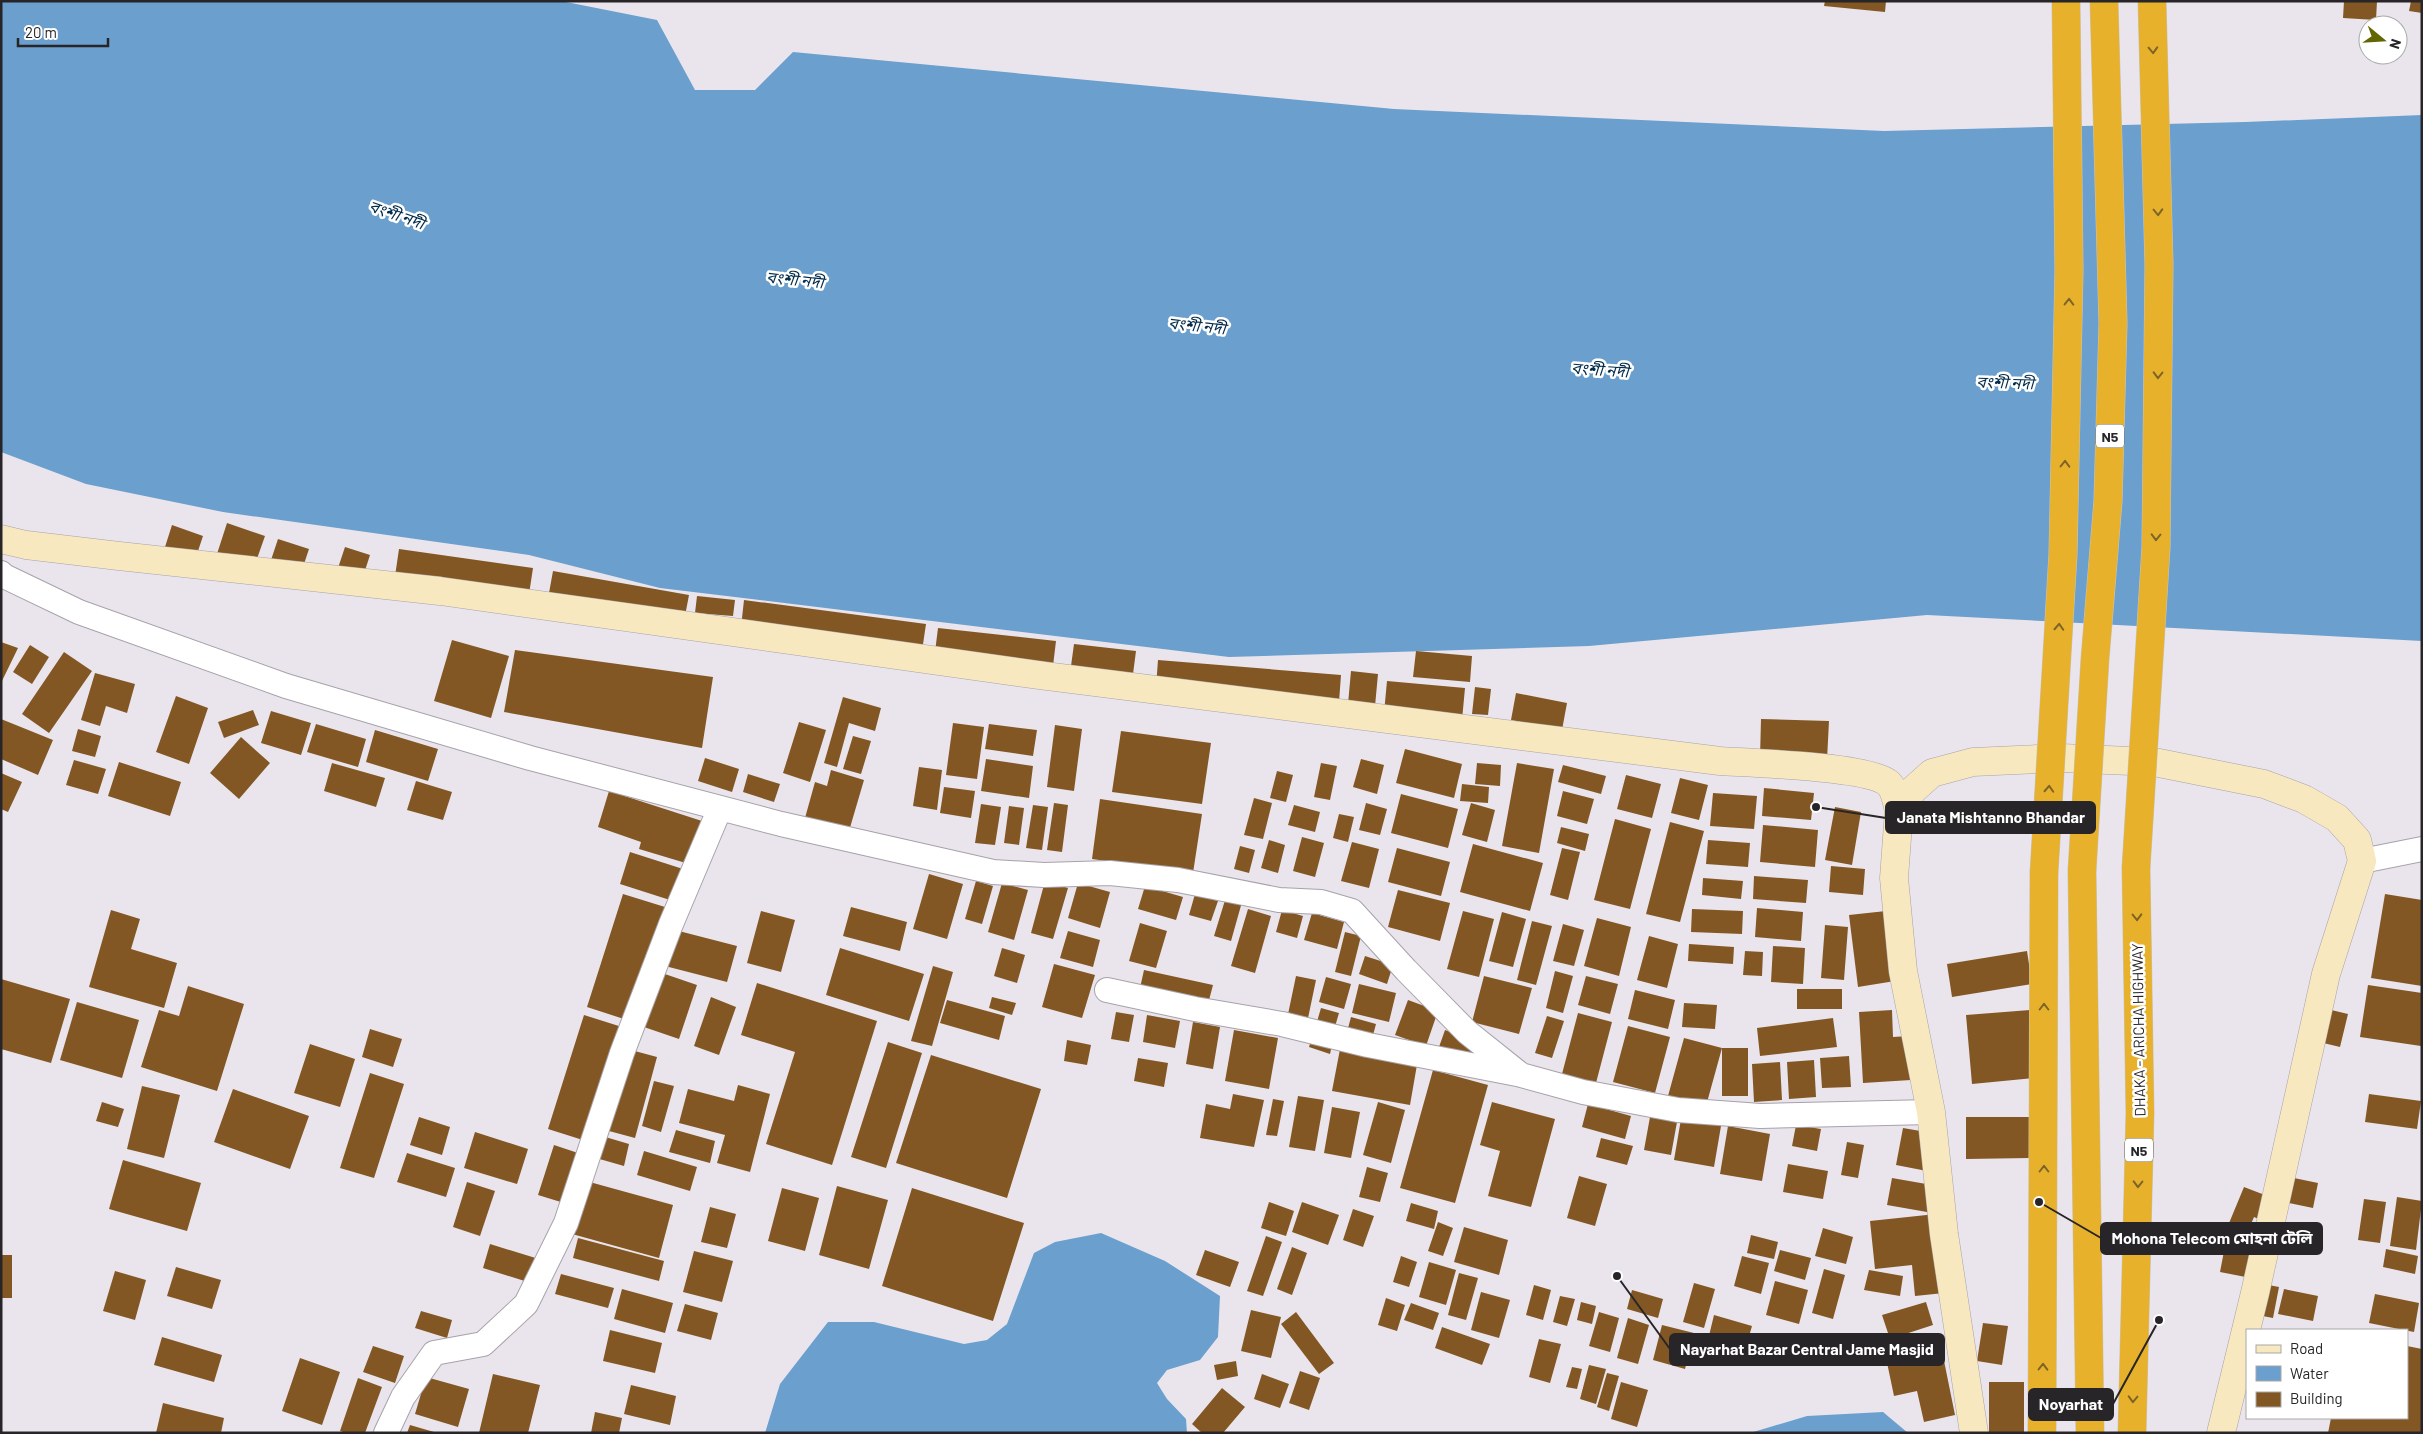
<svg xmlns="http://www.w3.org/2000/svg" width="2423" height="1434" font-family="Barlow,'Noto Sans Bengali',sans-serif">
<style>
.water{fill:#6b9fcd}
.building{fill:#835723}
.lines{fill:none;stroke-linecap:round;stroke-linejoin:round}
.street-casing{stroke:#a7a2a9;stroke-width:26}
.secondary-casing{stroke:#a7a2a9;stroke-width:29}
.highway-casing{stroke:#c7c6c7;stroke-width:29}
.street{stroke:#fff;stroke-width:24}
.secondary{stroke:#f8e8bf;stroke-width:28}
.highway{stroke:#e7b12b;stroke-width:28}
.highway-bridge-casing{stroke:#c7c6c7;stroke-width:29;stroke-linecap:butt}
.highway-bridge{stroke:#e7b12b;stroke-width:28}
.oneway{stroke:#7d6429}
.labels{text-anchor:middle;dominant-baseline:central;stroke-width:5;stroke-linejoin:round;paint-order:stroke}
.shield{fill:#fff;stroke:#686668;stroke-width:1}
.shield-label{font-size:14px;font-weight:bold;fill:#272528}
.street-label{font-size:15px;fill:#272528;stroke:#fff}
.water-label{font-size:16px;font-style:italic;fill:#022c4a;stroke:#fff}
.leader{fill:none;stroke:#272528;stroke-width:2}
.callout-dot{fill:#272528;stroke:#fff;stroke-width:2}
.callout{fill:#272528;stroke:#272528;stroke-width:2}
.callout-label{font-size:16px;text-anchor:middle;font-weight:bold;fill:#fff}
</style>
<rect width="100%" height="100%" fill="#eae5ed"/>
<path class="water" d="M1,1h560l96,19 38,70h60l38,-38 601,57 490,22 361,-9 177,-7v526l-495,-26 -338,31 -360,11 -569,-69 -131,-33 -306,-43 -137,-28 -85,-32z
M1101,1233l64,28 55,35 -2,41 -18,23 -33,10 -10,13 10,16 19,20 1,14h-422l15,-49 48,-62h46l90,22 23,-4 20,-16 27,-71 21,-11z
M1883,1412l25,21h-158l57,-17z"/>
<path class="building" d="M1825,1h61l-1,11 -61,-6z
M2344,1h33l-1,19 -33,-2z
M2411,1h11v12l-13,-2z
M227,523l38,13 -12,34 -37,-13z
M172,525l31,11 -7,21 -31,-10z
M278,539l31,10 -9,27 -31,-10z
M345,547l25,8 -10,31 -25,-9z
M399,549l134,19 -5,33 -134,-18z
M553,571l136,24 -4,21 -136,-23z
M697,596l38,4 -2,16 -38,-3z
M744,600l182,24 -4,27 -181,-24z
M938,628l118,13 -3,25 -118,-14z
M452,640l57,16 -18,62 -57,-17z
M1,642l17,6 -17,35z
M1074,644l62,7 -3,23 -62,-8z
M30,645l19,12 -17,27 -19,-12z
M515,650l198,27 -11,71 -198,-36z
M1416,651l56,5 -2,26 -57,-5z
M64,652l28,19 -43,62 -27,-19z
M1158,660l183,15 -2,27 -183,-15z
M1351,671l27,3 -4,43 -27,-2z
M95,673l40,11 -8,29 -21,-7 -6,20 -19,-6z
M1387,681l78,7 -3,32 -78,-7z
M1475,687l16,2 -3,26 -16,-1z
M1516,693l51,10 -5,27 -51,-10z
M176,696l32,12 -19,56 -33,-12z
M843,697l38,11 -6,23 -26,-8 -12,44 -13,-4z
M253,710l6,15 -35,13 -6,-16z
M271,711l40,12 -10,32 -40,-12z
M1,719l52,21 -15,35 -37,-16z
M1761,719l68,2 -2,39 -67,-2z
M799,722l27,8 -16,52 -27,-9z
M953,723l31,4 -7,52 -31,-4z
M316,724l50,15 -8,28 -51,-15z
M989,724l48,6 -4,26 -48,-7z
M1055,725l27,4 -8,62 -27,-4z
M78,729l23,7 -6,21 -23,-6z
M375,730l63,19 -10,32 -62,-19z
M1121,731l90,12 -9,61 -90,-12z
M853,736l18,5 -10,33 -18,-5z
M241,737l29,26 -31,36 -29,-26z
M1405,749l57,15 -8,34 -58,-15z
M705,758l34,11 -7,23 -34,-11z
M986,759l47,7 -4,32 -48,-7z
M1361,759l23,6 -7,29 -24,-7z
M74,760l32,9 -8,25 -32,-9z
M119,762l62,20 -11,34 -62,-20z
M332,763l53,15 -9,29 -52,-16z
M1321,763l16,3 -7,34 -16,-3z
M1477,763l24,2 -1,21 -25,-2z
M1517,763l37,6 -15,84 -37,-7z
M1563,765l43,11 -5,18 -43,-12z
M919,767l23,3 -5,40 -24,-4z
M831,770l33,10 -15,51 -44,-13 10,-36 12,4z
M1277,771l16,4 -7,27 -16,-4z
M1,773l21,9 -14,30 -7,-3z
M748,774l32,10 -6,18 -31,-10z
M1626,775l35,9 -9,34 -35,-9z
M1680,778l28,7 -9,35 -28,-7z
M416,781l36,11 -9,28 -36,-10z
M1462,784l27,3 -1,16 -28,-2z
M944,787l31,4 -4,27 -31,-5z
M1764,788l50,5 -3,27 -49,-4z
M609,791l93,30 -13,43 -50,-15 2,-7 -43,-15z
M1563,791l31,8 -7,25 -30,-8z
M1713,793l44,3 -3,33 -44,-3z
M1401,794l57,15 -10,39 -57,-15z
M1254,798l18,5 -9,36 -19,-4z
M1100,799l102,15 -9,59 -101,-14z
M1054,803l14,2 -6,47 -15,-2z
M1366,803l21,6 -7,26 -21,-5z
M1471,803l24,7 -8,32 -25,-7z
M981,804l20,3 -6,38 -20,-2z
M1033,805l15,2 -6,43 -16,-2z
M1294,805l26,7 -5,20 -27,-7z
M1009,806l15,2 -5,37 -15,-2z
M1835,807l26,5 -9,53 -27,-5z
M1339,814l15,3 -6,25 -15,-4z
M1615,819l36,10 -21,80 -36,-9z
M1670,822l34,9 -24,91 -34,-8z
M1763,825l55,5 -3,37 -55,-5z
M1561,827l28,7 -4,17 -28,-8z
M1302,837l22,6 -9,34 -22,-6z
M1269,840l16,5 -7,28 -17,-5z
M1708,840l42,3 -2,24 -42,-3z
M1352,842l27,7 -10,39 -28,-7z
M1473,844l70,19 -13,48 -70,-19z
M1240,846l15,4 -6,23 -15,-4z
M1397,848l53,14 -9,34 -53,-14z
M1562,848l18,4 -12,48 -18,-5z
M630,852l53,17 -10,32 -53,-17z
M1831,866l34,3 -2,26 -34,-3z
M929,874l34,10 -16,55 -34,-10z
M1754,876l54,4 -2,23 -53,-4z
M1703,878l40,3 -2,18 -39,-4z
M976,881l17,5 -11,38 -17,-5z
M1045,881l23,7 -15,51 -22,-6z
M1002,883l26,7 -14,50 -26,-8z
M1078,883l32,9 -10,36 -32,-10z
M1145,886l38,11 -7,23 -38,-11z
M1398,890l52,13 -10,38 -52,-14z
M623,894l42,13 -35,114 -43,-14z
M1195,894l23,7 -7,20 -22,-6z
M2385,894l37,6v86l-51,-8z
M1226,897l16,5 -11,39 -17,-5z
M851,907l56,15 -7,29 -57,-15z
M1757,908l46,4 -2,29 -46,-4z
M1248,909l23,7 -16,57 -24,-7z
M1692,909l51,2 -1,23 -51,-2z
M111,910l29,9 -9,30 46,14 -13,45 -75,-21z
M1282,910l21,6 -6,22 -21,-6z
M761,911l34,9 -14,52 -34,-9z
M1463,911l31,8 -15,58 -32,-8z
M1886,911l9,70 -37,6 -9,-72z
M1502,912l24,7 -13,48 -24,-6z
M1312,913l32,9 -7,27 -33,-9z
M1597,918l34,9 -12,49 -35,-10z
M1532,921l20,5 -16,59 -19,-5z
M1140,923l27,8 -11,37 -27,-7z
M1563,924l21,6 -10,36 -21,-5z
M1825,925l23,2 -4,53 -23,-2z
M675,930l62,16 -10,36 -62,-16z
M1068,931l32,9 -7,27 -33,-9z
M1345,932l16,4 -10,40 -16,-4z
M1649,936l29,8 -11,44 -30,-8z
M1689,944l45,3 -1,17 -45,-3z
M1773,946l32,2 -2,36 -32,-2z
M840,948l84,26 -15,47 -83,-26z
M1002,948l23,7 -8,28 -23,-7z
M1745,951l18,1 -1,24 -19,-1z
M2027,951l5,33 -80,13 -5,-33z
M1365,956l28,9 -6,19 -28,-10z
M1054,964l41,11 -13,43 -40,-11z
M933,966l20,6 -21,74 -21,-5z
M1144,970l69,15 -5,19 -68,-16z
M1555,971l18,5 -10,37 -17,-5z
M659,972l38,13 -18,54 -38,-13z
M1296,976l20,4 -9,43 -20,-4z
M1484,976l48,12 -13,46 -47,-12z
M1586,976l32,8 -8,30 -32,-9z
M1326,977l25,7 -7,25 -25,-7z
M1,979l69,20 -19,64 -50,-14z
M757,983l120,38 -45,144 -66,-21 29,-92 -54,-17z
M1359,984l37,9 -7,29 -37,-9z
M2368,985l54,8 -1,53 -61,-9z
M188,986l56,18 -27,87 -76,-24 18,-57 20,6z
M1797,989h45v20h-45z
M1635,990l40,10 -7,29 -40,-10z
M711,997l25,10 -17,48 -25,-9z
M992,997l24,6 -4,12 -23,-7z
M947,1000l58,16 -6,24 -59,-17z
M1408,1000l30,11 -12,35 -31,-11z
M77,1002l62,18 -17,58 -62,-18z
M1684,1003l33,2 -2,24 -33,-2z
M1321,1008l18,5 -5,17 -18,-5z
M2323,1008l25,6 -8,33 -25,-6z
M1892,1010l1,27 31,-2 3,44 -64,4 -4,-71z
M2030,1010l5,68 -63,6 -6,-69z
M1116,1012l18,3 -5,27 -18,-3z
M1578,1013l34,9 -16,61 -34,-9z
M584,1015l38,12 -36,114 -38,-12z
M1147,1015l33,6 -5,27 -32,-6z
M1547,1016l17,5 -12,37 -17,-5z
M1351,1017l25,7 -4,15 -25,-7z
M1833,1018l4,29 -77,9 -3,-28z
M1193,1022l27,5 -7,42 -27,-5z
M1628,1026l42,11 -15,56 -42,-11z
M370,1029l32,10 -9,28 -31,-10z
M1234,1030l44,8 -9,51 -44,-8z
M1445,1030l31,12 -7,17 -30,-12z
M1313,1034l20,7 -3,13 -21,-7z
M1684,1038l38,10 -16,58 -38,-10z
M1067,1040l24,5 -4,20 -23,-4z
M888,1042l34,11 -36,115 -35,-11z
M310,1044l45,15 -15,48 -46,-14z
M1341,1044l77,15 -8,46 -78,-14z
M1722,1048h26v48h-26z
M631,1050l26,7 -22,81 -26,-7z
M931,1055l110,34 -34,109 -111,-35z
M1849,1056l2,31 -29,1 -2,-30z
M1138,1058l30,5 -4,24 -30,-6z
M1814,1060l2,37 -27,2 -2,-37z
M1780,1062l2,38 -28,2 -2,-38z
M1433,1070l55,15 -33,118 -55,-15z
M370,1073l34,11 -30,94 -34,-10z
M654,1081l20,5 -13,46 -19,-6z
M738,1085l32,9 -20,78 -33,-9 8,-28 -46,-12 9,-34 46,12z
M142,1086l38,9 -16,63 -37,-9z
M233,1089l76,27 -19,53 -76,-27z
M1233,1094l31,6 -10,47 -54,-9 6,-34 24,5z
M2369,1094l52,7 -4,28 -52,-7z
M1298,1096l26,4 -9,51 -26,-4z
M1273,1099l11,2 -7,35 -11,-1z
M102,1102l22,7 -6,18 -22,-6z
M1378,1102l27,8 -14,53 -28,-8z
M1492,1102l63,17 -24,88 -43,-11 12,-45 -20,-6z
M1588,1104l43,12 -6,23 -43,-12z
M1332,1107l28,5 -9,46 -27,-5z
M419,1117l31,10 -8,28 -32,-10z
M1650,1117l27,5 -6,33 -27,-5z
M1966,1117h64v41l-64,1z
M1681,1119l40,7 -7,41 -40,-7z
M1796,1125l25,4 -4,22 -25,-5z
M1728,1126l42,8 -8,47 -42,-7z
M1903,1128l35,6 -6,38 -36,-7z
M676,1130l39,11 -5,22 -41,-11z
M475,1132l53,17 -11,35 -53,-16z
M602,1136l27,8 -5,22 -28,-8z
M1601,1138l32,8 -6,19 -31,-8z
M1847,1142l17,3 -6,33 -17,-3z
M554,1145l27,9 -17,49 -26,-8z
M644,1151l53,16 -7,24 -53,-16z
M407,1153l48,15 -9,29 -49,-15z
M123,1160l78,23 -14,48 -78,-22z
M1788,1164l40,7 -5,28 -40,-7z
M1367,1167l21,6 -8,29 -21,-5z
M1579,1176l28,8 -12,42 -28,-8z
M1892,1178l40,7 -5,27 -40,-7z
M2294,1178l24,5 -5,25 -24,-5z
M586,1181l87,24 -14,53 -87,-24z
M467,1182l28,9 -15,45 -27,-9z
M837,1186l51,14 -19,69 -50,-14z
M2244,1187l26,10 -9,23 -7,-3 -8,19 -19,-8z
M782,1188l37,10 -14,53 -37,-10z
M912,1188l112,35 -31,98 -111,-35z
M2397,1197l25,4 -6,49 -26,-4z
M2364,1199l22,3 -6,41 -22,-3z
M1269,1202l25,9 -8,25 -25,-8z
M1302,1202l37,13 -11,30 -36,-13z
M1411,1203l27,8 -4,18 -28,-8z
M710,1207l26,7 -9,34 -26,-6z
M1353,1209l21,7 -11,31 -20,-7z
M1936,1214l8,79 -29,3 -3,-31 -37,4 -5,-48z
M1438,1222l15,6 -10,28 -15,-5z
M1464,1227l44,13 -9,35 -45,-13z
M1823,1228l30,9 -7,27 -31,-8z
M1751,1235l27,7 -4,17 -27,-6z
M1266,1236l16,6 -19,54 -16,-5z
M578,1238l86,23 -5,20 -86,-23z
M490,1244l52,16 -8,24 -51,-16z
M2225,1246l41,9 -5,25 -41,-8z
M1292,1247l15,6 -15,42 -15,-6z
M2386,1249l32,7 -3,18 -32,-7z
M1205,1250l34,12 -9,25 -34,-12z
M1780,1250l31,8 -6,22 -31,-9z
M694,1251l39,10 -11,41 -39,-10z
M1,1255h11v43h-11z
M1401,1256l16,6 -8,25 -16,-5z
M1742,1256l27,7 -8,31 -27,-8z
M1429,1262l27,8 -10,35 -27,-8z
M176,1267l45,13 -9,29 -45,-13z
M1824,1269l21,6 -12,44 -21,-6z
M1869,1270l34,6 -3,20 -36,-6z
M115,1271l31,9 -11,40 -32,-9z
M1459,1273l19,5 -12,42 -18,-5z
M561,1274l53,14 -6,20 -53,-14z
M1775,1281l33,9 -9,34 -33,-9z
M2253,1282l26,5 -6,31 -26,-5z
M1694,1283l21,6 -11,39 -21,-6z
M1534,1285l17,5 -8,30 -17,-5z
M622,1289l51,14 -8,30 -51,-14z
M2284,1289l34,7 -5,25 -35,-7z
M1632,1290l31,9 -5,19 -31,-9z
M1481,1292l29,8 -11,38 -28,-8z
M2375,1294l44,9 -5,29 -45,-9z
M1560,1296l15,3 -8,27 -14,-4z
M1386,1298l19,7 -8,26 -19,-6z
M1581,1302l15,4 -4,18 -15,-4z
M1926,1302l7,23 -43,14 -8,-24z
M1411,1303l28,10 -6,17 -29,-10z
M685,1304l33,9 -7,27 -34,-9z
M1251,1310l30,7 -10,41 -30,-7z
M421,1311l31,9 -5,18 -32,-10z
M1296,1312l38,51 -15,11 -38,-50z
M1599,1312l20,6 -9,34 -21,-6z
M1714,1315l38,11 -8,28 -37,-10z
M1628,1318l21,7 -11,39 -21,-6z
M1983,1323l25,3 -6,39 -25,-4z
M1662,1325l32,8 -9,36 -32,-9z
M1442,1327l48,17 -8,21 -47,-17z
M610,1330l52,13 -7,30 -52,-12z
M162,1337l60,18 -8,27 -60,-17z
M1539,1339l22,5 -11,39 -21,-6z
M1940,1341l15,74 -31,7 -7,-31 -23,5 -9,-43z
M373,1346l31,10 -9,27 -32,-11z
M2407,1346l15,3v84h-94l3,-15h76z
M300,1358l40,14 -18,53 -40,-14z
M1236,1361l2,15 -21,4 -3,-15z
M1589,1365l17,4 -10,35 -16,-5z
M1572,1367l10,2 -5,20 -11,-2z
M1300,1371l20,7 -11,32 -20,-7z
M1607,1373l12,3 -10,35 -12,-4z
M493,1374l47,11 -12,48h-49z
M1262,1374l27,10 -9,24 -26,-9z
M426,1377l43,12 -11,38 -43,-13z
M358,1378l24,9 -17,46h-19l-6,-2z
M1621,1382l27,8 -11,37 -26,-8z
M1989,1382h35v51h-35z
M631,1385l45,11 -6,29 -46,-11z
M1222,1388l23,19 -22,26h-21l-10,-9z
M163,1403l61,15 -3,15h-65z
M595,1412l27,6 -3,15h-28z
M410,1425l24,7v1h-27z"/>
<g class="lines">
<g class="street-casing">
<path id="street" d="M1,573l3,3 75,36 207,74 244,72 251,66 212,48 51,3 66,-2 68,7 101,20 42,2 31,9 54,59 61,62 54,43 62,17 95,18 82,6 171,-4
M2362,861l60,-12
M1107,990l88,19 87,15 86,21 149,29
M386,1433l17,-36 31,-44 49,-9 43,-40 40,-81 56,-170 49,-129 49,-116"/>
</g>
<g class="secondary-casing">
<path id="secondary" d="M1,539l25,6 93,11 321,35 606,85 674,85c31,2 147,5 168,22 7,6 9,20 11,28
M1974,1433l-30,-199 -13,-122 -28,-141 -9,-93 5,-67 14,-21 19,-17 41,-11 88,-4 93,4 110,22 40,15 33,19 20,22 5,21 -36,113 -71,319 -34,140"/>
</g>
<g class="highway-casing">
<path id="highway" d="M2082,871l8,562
M2042,1433l2,-560
M2132,1433l8,-320 -4,-245"/>
</g>
<use href="#street" class="street"/>
<use href="#secondary" class="secondary"/>
<use href="#highway" class="highway"/>
<g class="highway-bridge-casing">
<path id="highway-bridge" d="M2136,868l20,-321 3,-282 -7,-264
M2082,871l13,-212 13,-158 5,-178 -9,-322
M2044,873l19,-319 6,-283 -3,-270"/>
</g>
<use href="#highway-bridge" class="highway-bridge"/>
</g>
<defs><path id="oneway-chevron" d="M-2-3.5L2.5 0L-2 3.5" fill="none" stroke-width="1.6" stroke-linecap="round" stroke-linejoin="round" transform="scale(1.25)"/></defs>
<g class="oneway">
<use href="#oneway-chevron" transform="translate(2153 50) rotate(88)"/>
<use href="#oneway-chevron" transform="translate(2158 212) rotate(88)"/>
<use href="#oneway-chevron" transform="translate(2069 302) rotate(-89)"/>
<use href="#oneway-chevron" transform="translate(2158 375) rotate(91)"/>
<use href="#oneway-chevron" transform="translate(2065 464) rotate(-89)"/>
<use href="#oneway-chevron" transform="translate(2156 537) rotate(91)"/>
<use href="#oneway-chevron" transform="translate(2059 627) rotate(-87)"/>
<use href="#oneway-chevron" transform="translate(2049 789) rotate(-87)"/>
<use href="#oneway-chevron" transform="translate(2137 917) rotate(89)"/>
<use href="#oneway-chevron" transform="translate(2044 1007) rotate(-90)"/>
<use href="#oneway-chevron" transform="translate(2044 1169) rotate(-90)"/>
<use href="#oneway-chevron" transform="translate(2138 1184) rotate(91)"/>
<use href="#oneway-chevron" transform="translate(2043 1367) rotate(-89)"/>
<use href="#oneway-chevron" transform="translate(2133 1399) rotate(92)"/>
</g>
<g class="labels">
<g class="shield">
<rect x="2096" y="424.5" width="28" height="23" rx="4"/>
<rect x="2125" y="1138.5" width="28" height="23" rx="4"/>
</g>
<g class="shield-label">
<text x="2110" y="436">N5</text>
<text x="2139" y="1150">N5</text>
</g>
<g class="street-label">
<text transform="translate(2138 1030) rotate(-91)">DHAKA - ARICHA HIGHWAY</text>
</g>
<g class="water-label">
<text transform="translate(397 214) rotate(19)">বংশী নদী</text>
<text transform="translate(795 279) rotate(6)">বংশী নদী</text>
<text transform="translate(1197 325) rotate(6)">বংশী নদী</text>
<text transform="translate(1600 369) rotate(4)">বংশী নদী</text>
<text transform="translate(2005 382) rotate(2)">বংশী নদী</text>
</g>
</g>
<path class="leader" d="M1816 807L1886 818M2039 1202L2101 1238M1617 1276L1670 1349M2159 1320L2113 1404"/>
<g class="callout-dot">
<circle cx="1816" cy="807" r="5"/>
<circle cx="2039" cy="1202" r="5"/>
<circle cx="1617" cy="1276" r="5"/>
<circle cx="2159" cy="1320" r="5"/>
</g>
<g class="callout">
<rect x="1886" y="802" width="209" height="31" rx="5"/>
<rect x="2101" y="1223" width="221" height="31" rx="5"/>
<rect x="1670" y="1334" width="274" height="31" rx="5"/>
<rect x="2029" y="1389" width="84" height="31" rx="5"/>
</g>
<g class="callout-label">
<text x="1991" y="823">Janata Mishtanno Bhandar</text>
<text x="2212" y="1244">Mohona Telecom মোহনা টেলি</text>
<text x="1807" y="1355">Nayarhat Bazar Central Jame Masjid</text>
<text x="2071" y="1410">Noyarhat</text>
</g>
<rect width="2423" height="1434" fill="none" stroke="#272528" stroke-width="5"/>
<rect x="2246" y="1329" width="162" height="90" fill="#ffffff" stroke="#a9a8a9"/>
<rect x="2256" y="1345" width="25" height="8" fill="#f8e8bf" stroke="#a9a8a9"/>
<text x="2290" y="1354" font-size="15" fill="#272528">Road</text>
<rect x="2256" y="1366" width="25" height="15" fill="#6b9fcd" stroke="#a9a8a9"/>
<text x="2290" y="1379" font-size="15" fill="#272528">Water</text>
<rect x="2256" y="1392" width="25" height="15" fill="#835723" stroke="#a9a8a9"/>
<text x="2290" y="1404" font-size="15" fill="#272528">Building</text>
<g transform="translate(2383 40) rotate(108)"><circle r="24" fill="#ffffff" stroke="#a9a8a9"/>
<path d="M0-4L9 19L0 12L-9 19Z" fill="#646601"/>
<text y="-8" font-size="14" font-weight="bold" text-anchor="middle" fill="#272528">N</text>
</g>
<path d="M18 38v8h90v-8" fill="none" stroke="#272528" stroke-width="2.5"/>
<text x="25" y="38" font-size="15" fill="#272528" stroke="#ffffff" stroke-width="4" paint-order="stroke">20 m</text>
</svg>
